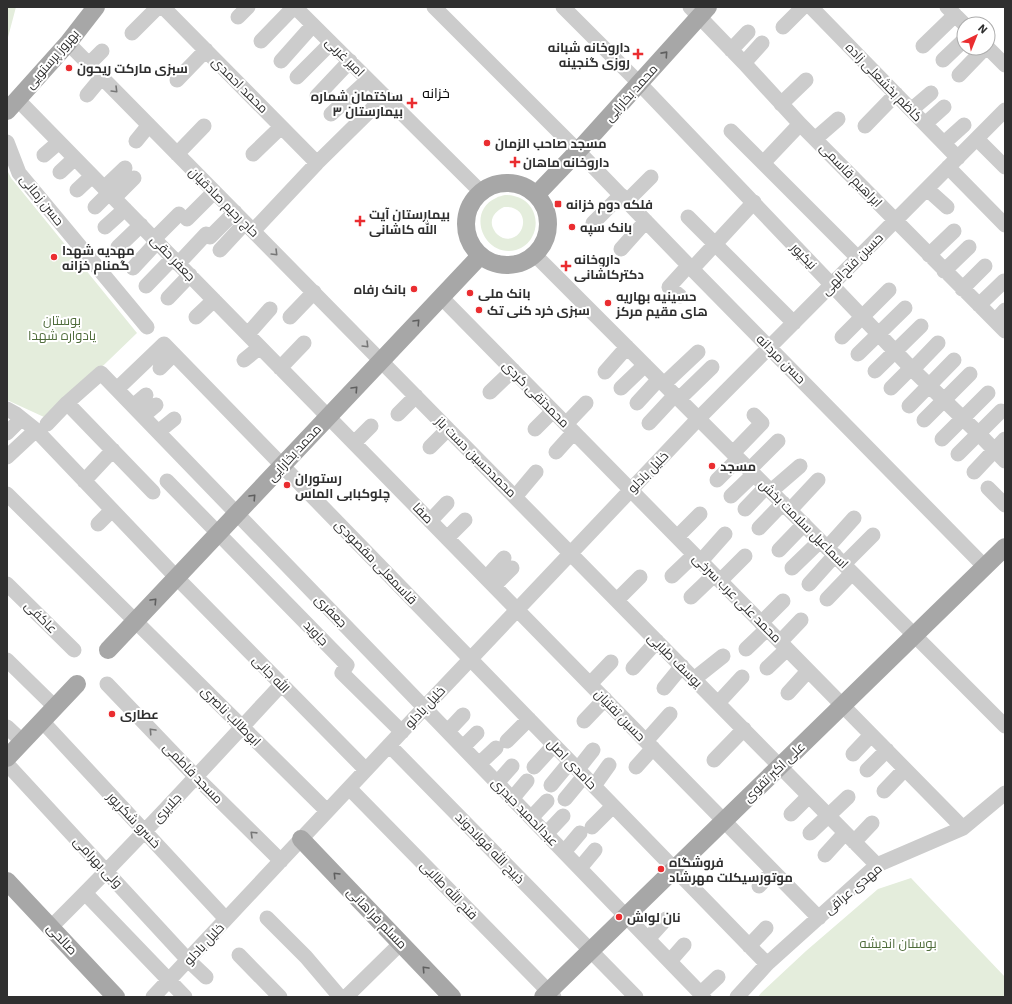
<svg xmlns="http://www.w3.org/2000/svg" width="1012" height="1004" font-family="'IBM Plex Sans',Cairo,sans-serif">
<style>
.green{fill:#e4eddc;fill-rule:evenodd}
.lines{fill:none;stroke-linecap:round;stroke-linejoin:round}
.minor{stroke:#ccc;stroke-width:15}
.major{stroke:#a7a7a7;stroke-width:18}
.oneway{stroke:#5f5f5f}
.oneway2{stroke:#767676}
.poi-dot{fill:#ea2d30;stroke:#fff;stroke-width:1.5}
.labels{text-anchor:middle;dominant-baseline:central;stroke-width:4;stroke-linejoin:round;paint-order:stroke}
.poi-label{font-size:13px;font-weight:bold;fill:#2f2f2f;stroke:#fff;text-anchor:start}
.street-label{font-size:13px;fill:#2f2f2f;stroke:#fff}
.park-label{font-size:13px;fill:#4f6c3b;stroke:#fff}
.neighbourhood-label{font-size:14px;fill:#000;stroke:#fff}
</style>
<rect width="100%" height="100%" fill="#fff"/>
<path class="green" d="M7,7h9l-9,34z
M7,170l4,8 126,155 -57,55 -36,29 -37,-17z
M505,195c3,0 6,0 9,1 19,4 27,25 18,41 -3,6 -9,11 -16,13 -33,8 -50,-39 -20,-52 3,-2 6,-2 9,-3zM504,207c29,-2 22,37 -1,31 -4,-2 -7,-4 -9,-8 -6,-10 1,-19 10,-23z
M911,878l94,99v20h-247l3,-4 45,-42 72,-62z"/>
<g class="lines">
<path class="minor" d="M163,7l154,156
M295,7l186,185
M434,7l144,144 114,118 293,298
M563,7l76,76 272,285 68,66 26,27
M690,7l54,56 56,61 205,207
M811,7l147,151
M947,7l17,17
M238,17l10,-10
M783,27l20,-20
M132,33l26,-26
M261,41l33,-34
M68,43l809,822
M923,46l32,-31
M988,48l17,17
M731,50l17,-18
M943,60l21,-20
M281,61l32,-36
M744,63l18,-20
M89,64l13,-13
M959,75l26,-27
M297,77l34,-34
M177,80l29,-30
M87,95l15,-18
M317,96l33,-35
M18,100l801,818
M781,104l25,-24
M911,110l20,-17
M331,114l37,-34
M925,124l19,-17
M865,126l31,-32
M731,131l127,127
M815,139l23,-20
M977,139l28,28
M136,141l13,-16
M7,142l12,31 128,154
M944,143l20,-18
M177,154l27,-28
M253,154l28,-27
M44,155l15,-13
M763,163l37,-39
M948,167l57,58
M60,172l15,-14
M104,188l21,-20
M927,189l20,18
M77,190l15,-14
M114,198l20,-20
M627,201l24,-24
M95,207l14,-14
M688,217l106,106
M187,219l27,-27
M593,223l28,-28
M105,227l20,-18
M253,231l64,-68 68,-67
M210,237l25,-25
M154,239l25,-25
M118,247l23,-22
M621,249l25,-28
M220,250l25,-27
M535,255l470,471
M929,255l25,-24
M178,264l28,-30
M133,268l24,-26
M692,269l62,-67
M944,271l25,-24
M146,286l27,-28
M962,289l23,-23
M680,296l-11,-9 20,-22
M441,297l522,531
M168,298l22,-23
M979,305l25,-24
M196,317l18,-17
M290,317l24,-25
M995,321l10,-11
M248,334l22,-25
M842,337l47,-47
M858,354l47,-46
M244,360l16,-13
M160,368l14,-14
M280,368l24,-25
M913,369l25,-26
M875,371l46,-45
M605,372l22,-25
M664,384l34,-32
M621,388l24,-23
M891,388l20,-20
M117,389l47,-45 603,620
M490,392l23,-22
M679,399l33,-32
M67,403l86,89
M637,403l22,-24
M133,406l13,-11
M909,406l45,-46
M7,409l9,5 20,16 141,148 189,192
M398,414l18,-18
M143,416l13,-11
M924,420l46,-46
M649,423l26,-28
M47,424l20,-21 34,-30 603,624
M566,424l20,-21
M535,429l18,-18
M158,432l16,-13
M7,433l14,-14
M942,439l46,-46
M354,443l17,-17
M430,447l18,-18
M556,452l18,-20
M733,453l29,-30 -8,-8
M958,454l43,-43
M7,457l29,-27
M749,470l29,-29
M974,472l31,-33
M717,480l21,-21
M84,481l29,-31
M167,481l180,184 -5,8 60,59
M988,488l17,17
M771,491l29,-25
M7,494l320,317
M731,496l23,-22
M515,497l21,-25
M745,509l21,-22
M790,510l28,-30
M430,521l17,-18
M98,524l14,-14
M759,528l24,-25
M677,537l23,-23
M447,538l18,-18
M827,548l27,-30
M779,550l25,-26
M701,561l24,-27
M844,564l29,-29
M792,568l28,-27
M672,576l22,-21
M486,578l18,-20
M720,581l25,-25
M7,584l67,66
M809,584l26,-29
M494,586l18,-18
M691,597l23,-22
M827,599l25,-26
M617,600l23,-23
M761,623l22,-22
M780,642l21,-22
M746,649l21,-20
M7,660l48,47
M633,668l24,-27
M767,668l20,-19
M694,679l29,-23
M107,684l89,93 85,84
M590,684l21,-22
M664,688l18,-22
M788,693l20,-22
M718,703l24,-26
M42,721l184,198
M584,721l21,-22
M7,727l15,14
M448,731l15,-16
M507,741l22,-22
M646,741l24,-27
M389,745l247,252
M463,747l14,-14
M853,754l18,-19
M714,760l30,-31
M7,764l181,196 18,17
M479,764l17,-16
M534,767l20,-22
M636,767l17,-19
M578,769l15,-19
M867,770l20,-20
M497,783l15,-17
M551,785l19,-23
M594,786l15,-21
M349,788l205,209
M884,791l21,-22
M512,799l15,-18
M565,799l19,-23
M791,814l18,-18
M531,818l16,-17
M592,827l21,-21
M810,833l38,-36
M546,834l17,-18
M854,842l18,-19
M564,852l16,-19
M825,855l20,-22
M580,868l15,-18
M759,886l14,-15
M85,893l100,104
M267,918l39,39 34,40
M51,927c79,-78 154,-160 230,-242
M648,939l18,-20
M749,946l17,-18
M239,955l41,42
M670,961l14,-16
M701,993l17,-16
M153,997l271,-289 274,-289 307,-309
M346,997l55,-54
M737,997l30,-33 110,-99 86,-37 42,-35"/>
<path class="major" d="M7,111l61,-68 28,-36
M466 224a41 41 0 1 1 82 0a41 41 0 1 1-82 0Z
M536,195l42,-44 130,-144
M108,650l372,-394
M7,758l70,-74
M301,839l151,158
M7,881l109,116
M543,997l462,-450"/>
</g>
<defs><path id="oneway-chevron" d="M-2-3.5L2.5 0L-2 3.5" fill="none" stroke-width="1.6" stroke-linecap="round" stroke-linejoin="round"/></defs>
<g class="oneway">
<use href="#oneway-chevron" transform="translate(665 54) rotate(-48)"/>
<use href="#oneway-chevron" transform="translate(417 322) rotate(-47)"/>
<use href="#oneway-chevron" transform="translate(355 389) rotate(-47)"/>
<use href="#oneway-chevron" transform="translate(253 497) rotate(-47)"/>
<use href="#oneway-chevron" transform="translate(154 601) rotate(-47)"/>
<use href="#oneway-chevron" transform="translate(336 875) rotate(-134)"/>
<use href="#oneway-chevron" transform="translate(425 969) rotate(-133)"/>
</g>
<g class="oneway2">
<use href="#oneway-chevron" transform="translate(115 90) rotate(45)"/>
<use href="#oneway-chevron" transform="translate(275 253) rotate(45)"/>
<use href="#oneway-chevron" transform="translate(366 345) rotate(45)"/>
<use href="#oneway-chevron" transform="translate(152 731) rotate(-133)"/>
<use href="#oneway-chevron" transform="translate(253 834) rotate(-136)"/>
</g>
<g class="poi-dot">
<path d="M636 48h4v4h4v4h-4v4h-4v-4h-4v-4h4z"/>
<circle cx="69" cy="68" r="4"/>
<path d="M410 97h4v4h4v4h-4v4h-4v-4h-4v-4h4z"/>
<circle cx="487" cy="143" r="4"/>
<path d="M513 156h4v4h4v4h-4v4h-4v-4h-4v-4h4z"/>
<rect x="554" y="200" width="8" height="8" rx="2"/>
<path d="M358 215h4v4h4v4h-4v4h-4v-4h-4v-4h4z"/>
<circle cx="572" cy="227" r="4"/>
<circle cx="54" cy="257" r="4"/>
<path d="M564 260h4v4h4v4h-4v4h-4v-4h-4v-4h4z"/>
<circle cx="414" cy="289" r="4"/>
<circle cx="470" cy="293" r="4"/>
<circle cx="608" cy="303" r="4"/>
<circle cx="479" cy="310" r="4"/>
<circle cx="712" cy="466" r="4"/>
<circle cx="287" cy="485" r="4"/>
<circle cx="112" cy="714" r="4"/>
<circle cx="661" cy="869" r="4"/>
<circle cx="619" cy="917" r="4"/>
</g>
<g class="labels">
<g class="poi-label">
<text x="630" y="47" text-anchor="end">داروخانه شبانه<tspan x="630" dy="15">روزی گنجینه</tspan></text>
<text x="77" y="68">سبزی مارکت ریحون</text>
<text x="403" y="96" text-anchor="end">ساختمان شماره<tspan x="403" dy="15">۳ بیمارستان</tspan></text>
<text x="495" y="143">مسجد صاحب الزمان</text>
<text x="523" y="162">داروخانه ماهان</text>
<text x="566" y="204">فلکه دوم خزانه</text>
<text x="369" y="214">بیمارستان آیت<tspan x="369" dy="15">الله کاشانی</tspan></text>
<text x="580" y="227">بانک سپه</text>
<text x="62" y="250">مهدیه شهدا<tspan x="62" dy="15">گمنام خزانه</tspan></text>
<text x="574" y="259">داروخانه<tspan x="574" dy="15">دکترکاشانی</tspan></text>
<text x="406" y="289" text-anchor="end">بانک رفاه</text>
<text x="478" y="293">بانک ملی</text>
<text x="616" y="296">حسینیه بهاریه<tspan x="616" dy="15">های مقیم مرکز</tspan></text>
<text x="487" y="310">سبزی خرد کنی تک</text>
<text x="720" y="466">مسجد</text>
<text x="295" y="478">رستوران<tspan x="295" dy="15">چلوکبابی الماس</tspan></text>
<text x="120" y="714">عطاری</text>
<text x="669" y="862">فروشگاه<tspan x="669" dy="15">موتورسیکلت مهرشاد</tspan></text>
<text x="627" y="917">نان لواش</text>
</g>
<g class="street-label">
<text transform="translate(345 57) rotate(45)">امیر غربی</text>
<text transform="translate(52 59) rotate(-49)">بهروز پرستویی</text>
<text transform="translate(884 82) rotate(46)">کاظم بخشعلی زاده</text>
<text transform="translate(240 85) rotate(45)">محمد احمدی</text>
<text transform="translate(631 93) rotate(-48)">محمد بخارایی</text>
<text transform="translate(851 175) rotate(46)">ابراهیم قاسمی</text>
<text transform="translate(42 200) rotate(51)">حسن زمانی</text>
<text transform="translate(224 202) rotate(45)">حاج رحیم صادقیان</text>
<text transform="translate(804 256) rotate(47)">نیکپور</text>
<text transform="translate(173 258) rotate(46)">جعفر حقی</text>
<text transform="translate(852 264) rotate(-45)">حسین فتح‌الهی</text>
<text transform="translate(781 359) rotate(45)">حسن مردانه</text>
<text transform="translate(536 394) rotate(45)">محمدتقی کردی</text>
<text transform="translate(294 453) rotate(-47)">محمد بخارایی</text>
<text transform="translate(476 457) rotate(45)">محمدحسین دست باز</text>
<text transform="translate(648 472) rotate(-46)">خلیل بادلو</text>
<text transform="translate(423 513) rotate(46)">صفا</text>
<text transform="translate(804 524) rotate(45)">اسماعیل سلامت بخش</text>
<text transform="translate(376 562) rotate(46)">قاسمعلی مقصودی</text>
<text transform="translate(737 598) rotate(45)">محمد علی عرب سرخی</text>
<text transform="translate(331 611) rotate(46)">جعفری</text>
<text transform="translate(41 617) rotate(45)">عاکفی</text>
<text transform="translate(316 633) rotate(46)">جاوید</text>
<text transform="translate(675 660) rotate(45)">یوسف طبایی</text>
<text transform="translate(271 674) rotate(46)">الله جانی</text>
<text transform="translate(425 707) rotate(-47)">خلیل بادلو</text>
<text transform="translate(620 715) rotate(46)">حسین تفتیان</text>
<text transform="translate(231 716) rotate(45)">ابوطالب ناصری</text>
<text transform="translate(572 764) rotate(46)">حامدی اصل</text>
<text transform="translate(774 772) rotate(-44)">علی اکبر تقوی</text>
<text transform="translate(193 773) rotate(46)">مسجد فاطمی</text>
<text transform="translate(167 808) rotate(-47)">جلایری</text>
<text transform="translate(525 812) rotate(46)">عبدالحمید حیدری</text>
<text transform="translate(134 820) rotate(47)">خسرو شکرپور</text>
<text transform="translate(490 848) rotate(46)">ذبیح الله فولادوند</text>
<text transform="translate(98 862) rotate(47)">ولی بهرامی</text>
<text transform="translate(853 889) rotate(-40)">مهدی عراقی</text>
<text transform="translate(449 890) rotate(46)">فتح الله طالبی</text>
<text transform="translate(377 918) rotate(46)">مسلم فراهانی</text>
<text transform="translate(62 939) rotate(47)">صالحی</text>
<text transform="translate(204 944) rotate(-47)">خلیل بادلو</text>
</g>
<g class="park-label">
<text x="62" y="320">بوستان<tspan x="62" dy="15">یادواره شهدا</tspan></text>
<text x="898" y="943">بوستان اندیشه</text>
</g>
<g class="neighbourhood-label">
<text x="436" y="93">خزانه</text>
</g>
</g>
<rect width="1012" height="1004" fill="none" stroke="#2f2f2f" stroke-width="16"/>
<g transform="translate(976 36) rotate(43)"><circle r="19" fill="#ffffff" stroke="#acacac"/>
<path d="M0-3L7 15L0 10L-7 15Z" fill="#ea2d30"/>
<text y="-6" font-size="11" font-weight="bold" text-anchor="middle" fill="#2f2f2f">N</text>
</g>
</svg>
